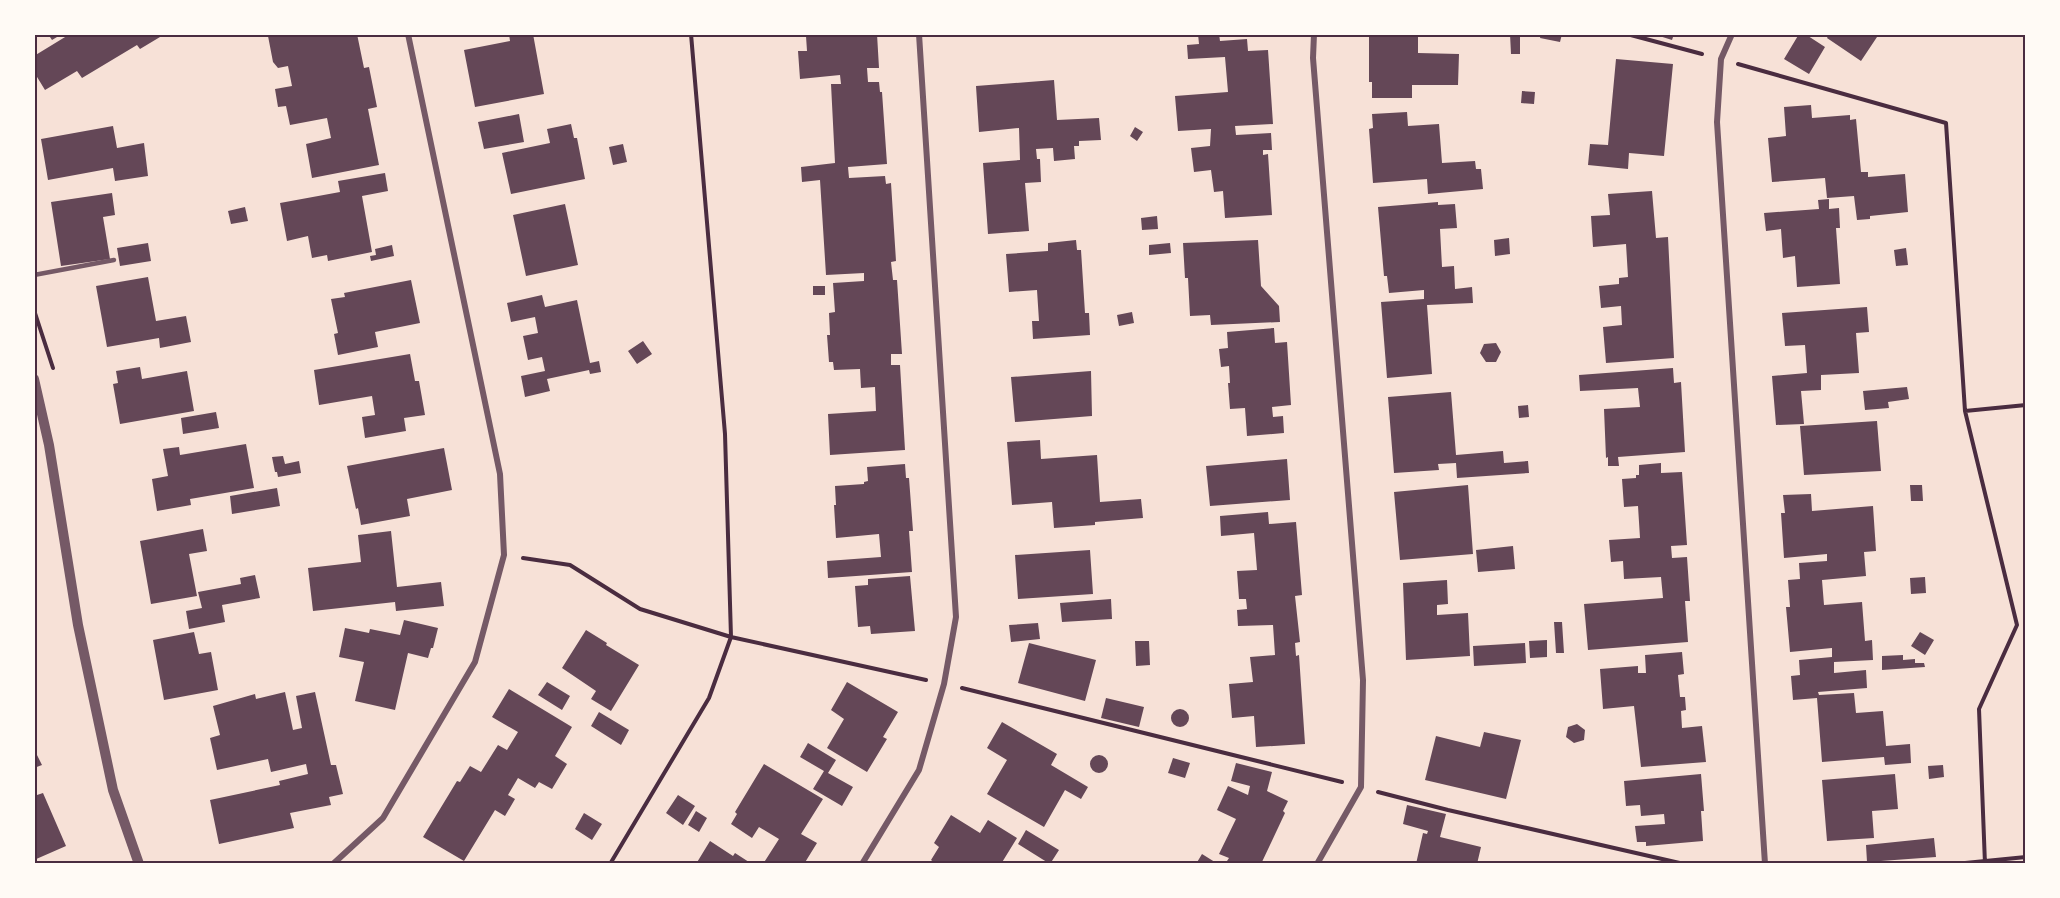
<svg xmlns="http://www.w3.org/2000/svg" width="2060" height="898" font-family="'Public Sans',sans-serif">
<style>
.building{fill:#644757}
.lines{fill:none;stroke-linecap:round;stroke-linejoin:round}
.path{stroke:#4a2c40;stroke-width:4}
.service{stroke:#755966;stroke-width:4.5}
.minor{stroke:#755966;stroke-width:6}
.tertiary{stroke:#755966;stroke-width:10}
.neatline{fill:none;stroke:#4a2c40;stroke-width:2}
</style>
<rect width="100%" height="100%" fill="#f7e1d7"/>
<path class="building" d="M48,34h14l-10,6z
M70,34h95l-25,15 -3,-4 -55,33 -5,-7 -32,19 -11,-18v-16z
M273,34h84l7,34 5,-1 8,40 -9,2 11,56 -67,13 -6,-34 25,-6 -4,-20 -37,7 -4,-19 -8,1 -3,-18 17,-3 -4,-20 -10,2 -5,-6 -5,-26z
M509,34h24l11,60 -69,13 -11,-57 46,-9z
M831,34h46l2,34h-12l1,14h11l1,10h2l5,72 -39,3 1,11 36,-2 1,8 5,-1 5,78 -5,1 2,18h4l5,74h-11v11h9l5,85 -75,5 -2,-41 48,-3 -1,-24 -14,1 -1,-19 -26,1 -1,-8h-4l-2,-27h3l-1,-22 6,-1 -2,-29 31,-2v-8l-38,2 -6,-95 -18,2 -1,-15 34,-4 -4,-79h10l-1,-9 -40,4 -2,-28h9l-1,-15z
M1198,34h21l1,7 27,-2 1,12 20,-1 5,74 -38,2 1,9 35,-2 1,17h-9v5l5,-1 4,61 -47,3 -2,-27 -9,1 -3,-22 -17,2 -3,-24 19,-2 1,-17 -33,2 -3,-35 53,-4 -3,-35 -37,2 -1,-14 12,-1z
M1369,34h49v19l41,1 -1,31h-46v13h-40v-16h-3z
M1510,34h10v20h-9z
M1541,34h21l-2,8 -20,-4z
M1653,34h21l-2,6z
M1799,34h6l20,13 -16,27 -25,-15z
M1829,34h50l-18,27 -34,-23z
M1616,59l57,5 -9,92 -35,-3 -1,16 -40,-4 2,-21 18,1z
M1054,80l3,40 42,-2 2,22 -22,1v5h-5l1,13 -21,2 -1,-13 -17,1 1,10h3l1,23 -16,1 4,48 -41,3 -5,-71 37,-3 -1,-32 -40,4 -3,-46z
M1522,91l13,1 -1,12 -13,-1z
M1811,105l1,13 38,-3v5l6,-1 5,53h7v5l37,-3 3,38 -38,4v3l-13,1 -3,-24 -27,2 -2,-20 -53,4 -4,-44 18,-2 -2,-29z
M1407,112l1,14 31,-2 3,39 33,-2 1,8h5l2,20 -55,5 -1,-15 -54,4 -4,-54 4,-1 -1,-14z
M519,114l5,28 -40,7 -6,-27z
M571,124l3,14h3l8,41 -74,15 -9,-41 48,-10 -3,-14z
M113,126l4,22 27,-5 4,33 -33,5 -2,-13 -65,12 -7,-41z
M1135,127l8,5 -6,9 -7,-5z
M623,144l4,18 -14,3 -4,-18z
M385,173l3,18 -26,5 10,56 -44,9 -1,-6 -15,3 -4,-22 -21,5 -7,-38 60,-11 -2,-11z
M1652,191l4,47 12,-1 6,121 -68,5 -3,-36 19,-2 -1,-19 -20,2 -2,-22 20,-2v-6l9,-1 -2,-33 -33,3 -2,-31 19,-1 -2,-21z
M112,193l3,22 -12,2 7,42 -49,7 -10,-64z
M1829,199v10l10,-1 1,20h-4l4,56 -43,3 -2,-31 -12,2 -2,-29 -15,2 -2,-18 55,-4 -1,-9z
M1438,202v3l17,-1 2,24 -17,1 2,38 12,-1 1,23 17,-2 1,16 -46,2 5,69 -45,4 -6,-76 43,-3v-9l-35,3 -2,-17h-3l-6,-69z
M565,204l13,61 -52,11 -13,-61z
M245,207l3,14 -17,3 -3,-13z
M1157,216l1,13 -16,1 -1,-12z
M1509,238l1,16 -15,2 -1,-16z
M1076,240l1,10h4l4,63h4l1,22 -57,4 -1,-18h7l-2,-31 -28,2 -3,-38 42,-3v-8z
M1258,240l3,46 18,20 1,16 -69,3 -1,-10 -20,1 -2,-38h-3l-2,-35z
M148,243l3,18 -31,5 -3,-18z
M1170,243l1,10 -22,2v-10z
M392,245l2,11 -23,5 -1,-5 6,-1 -1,-6z
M1906,248l2,17 -12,1 -2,-16z
M148,277l8,44 30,-5 5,26 -31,6 -1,-10 -52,9 -11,-61z
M411,280l9,43 -45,9 3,15 -40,8 -4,-21 4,-1 -7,-34 14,-2 -1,-4z
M813,286h12v9h-12z
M542,295l3,12 32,-7 13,63 9,-2 2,11 -11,2 -1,-4 -42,9 3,12 -25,6 -4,-21 24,-5 -3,-14 -14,3 -5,-24 15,-3 -3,-16 -24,5 -4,-19z
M1867,307l2,25 -13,1 3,40 -38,2v15l-20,1 3,33 -28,1 -4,-49 35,-3 -2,-28 -20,1 -3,-33z
M1132,312l2,11 -15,3 -2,-11z
M1274,328l1,15 12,-1 4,63 -19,2 1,10 10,-1 1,17 -37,3 -2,-28 -15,1 -2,-26h2l-1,-17 -8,1 -2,-18 9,-1 -1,-16z
M643,341l9,13 -15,10 -9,-13z
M1496,343l5,9 -5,10h-10l-6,-9 4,-9z
M410,354l5,27h4l6,34 -21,3 2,13 -41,7 -3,-21 13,-2 -3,-19 -53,9 -5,-35z
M140,367l2,12 45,-8 7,40 -74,13 -7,-40 5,-1 -2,-12z
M1673,368l1,15 7,-1 4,70 -67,5 1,9h-11v-9l-2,1 -2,-49 36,-2 -2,-19 -58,3 -1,-16z
M1091,371l1,45 -77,6 -4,-45z
M1907,387l2,12 -21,3 1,6 -24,2 -2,-19z
M1451,392l5,63 47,-4 1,12 24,-2 1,12 -72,5 -1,-15 -18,1 1,6 -45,3 -6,-76z
M1528,405l1,12 -10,1 -1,-12z
M216,412l3,16 -36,6 -2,-16z
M1877,421l4,50 -77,4 -4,-49z
M1040,440l1,19 56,-4 3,47 41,-3 2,19 -48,4v3l-41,3 -2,-26 -40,3 -5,-63z
M246,444l8,44 -64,11 1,6 -34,6 -5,-32 16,-3 -5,-27 16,-2 1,8z
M444,448l8,42 -45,9 3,17 -49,9 -3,-17 -2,1 -9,-43z
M283,456l2,8 14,-3 2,12 -23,4 -1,-5h-2l-3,-15z
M1287,459l3,41 -80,6 -4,-40z
M1661,463v10l21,-1 5,73 -16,1 1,12 15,-1 3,44h-5l3,41 -100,8 -4,-46 79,-6 -2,-21 -37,2 -1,-18 -12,1 -2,-22 31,-2 -2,-32 -14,1 -2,-28 14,-1v-3h3v-10z
M905,464l1,14h3l4,53h-4l3,41 -84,6 -1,-17 54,-4 -2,-23 -43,4 -2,-33h2l-1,-19 29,-2v-2l4,-1 -1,-14z
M1468,485l5,69 -73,6 -6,-68z
M1910,485h12l1,16h-12z
M277,488l3,18 -48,8 -2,-18z
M1811,494l1,17 61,-5 3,45 -12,1 2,24 -44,4 2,25 38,-3 3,39 7,-1 1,20 -39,2v11l32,-3 1,18 -49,4 1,3 35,-2 2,20 27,-2 3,35 24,-2 1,19 -26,2 -1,-8 -62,5 -5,-64 -24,2 -2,-24 9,-1 -1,-15 33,-3v-9l-42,4 -4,-45h4l-2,-27 12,-1 -1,-16 28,-2v-7l-43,4 -3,-45h4l-2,-18z
M1268,512l1,12 27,-2 6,73 -7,1 5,46 -5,1 1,13 3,-1 6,89 -49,3 -2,-31 -22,2 -3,-34 24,-2 -3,-25 25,-2 -2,-30 -35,1 -1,-16 10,-1 -1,-10h-7l-2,-28 20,-1 -3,-37 -33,3 -1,-20z
M203,529l4,22 -18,3 8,42 -46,8 -11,-63z
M391,531l6,56 44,-5 3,24 -48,5 -1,-9 -82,9 -5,-43 53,-6 -3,-27z
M1513,546l2,23 -37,3 -2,-22z
M1090,550l3,44 -75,5 -3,-44z
M255,575l5,23 -38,7 3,17 -36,7 -3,-18 16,-3 -4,-16 43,-8 -1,-6z
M910,576l5,55 -44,3 -1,-8 -12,1 -3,-41 13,-1v-6z
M1925,577l1,16 -15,1 -1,-16z
M1447,580l1,24 -11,1v10l31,-2 2,43 -64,4 -3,-77z
M1111,599l1,20 -50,3 -2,-19z
M404,620l34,8 -5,20h-2l-3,10 -20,-5 -13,57 -40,-9 9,-39 -25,-5 6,-29 24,5 1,-4 30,6z
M1554,622h8l2,31h-8z
M1038,623l2,16 -29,3 -2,-17z
M586,630l21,13 -1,2 33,20 -28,46 -20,-12 5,-8 -34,-23z
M194,632l5,22 12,-2 7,38 -54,10 -11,-60z
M1920,632l14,8 -9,15 -14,-9z
M1547,640v17l-17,1 -1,-17z
M1135,641h14l1,24 -14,1z
M1029,643l67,17 -11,41 -67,-18z
M1525,643l1,20 -52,3 -1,-20z
M1682,652l2,22 -6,1 2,22h5l1,13 -5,1 1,17 20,-2 4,36 -65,5 -7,-61 -31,3 -3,-40 38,-3v7h8l-1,-18z
M1903,655v5l12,-1v4h9l1,4 -43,3v-14z
M547,682l23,14 -8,14 -24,-15z
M847,682l51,30 -15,25 4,2 -20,33 -40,-24 17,-29 -13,-9z
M509,689l63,38 -17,29 12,8 -15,25 -13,-7 -4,6 -17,-10 -10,17 7,4 -10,17 -10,-6 -31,51 -41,-24 34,-56 3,1 10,-16 11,6 17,-27 9,5 11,-18 -26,-15z
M285,692l8,38 9,-2 -6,-32 19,-4 16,73h5l7,29 -14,3 2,8 -41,8 4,15 -75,16 -9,-44 70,-15 -1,-4 29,-7 -2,-10 -35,8 -3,-13 -51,11 -7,-32 10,-3 -7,-29 42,-12 1,5z
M1106,698l38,9 -5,20 -38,-9z
M1171 718a9 9 0 1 1 18 0a9 9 0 1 1-18 0Z
M599,712l30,18 -8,15 -30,-19z
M1002,722l55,32 -6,11 37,22 -7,12 -16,-9 -21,37 -57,-33 20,-34 -20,-12z
M1577,724l8,6 -1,10 -10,3 -8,-6 2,-10z
M1484,732l37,8 -15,59 -81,-19 11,-44 44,11z
M808,743l28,17 -8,13 25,14 -11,19 -29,-17 11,-18 -24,-14z
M34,749l8,16 -8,3z
M1090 764a9 9 0 1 1 18 0a9 9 0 1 1-18 0Z
M1173,758l17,5 -5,15 -17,-5z
M1236,763l36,9 -5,19 21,10 -5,10 2,2 -24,51h-36l4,-6 -10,-4 17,-35 -19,-9 11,-24 20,9 2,-9 -19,-5z
M764,764l59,35 -22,35 16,9 -13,21h-41l16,-25 -20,-12 -7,11 -21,-14 6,-10 -2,-2z
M1943,765l1,12 -15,2 -1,-13z
M1701,774l3,37h-3l2,30 -57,5v-4h-9l-2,-16 30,-2 -1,-10 -23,2 -1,-11 -14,1 -2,-25z
M1895,774l3,35 -26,2 2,27 -47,3 -5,-61z
M43,793l23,53 -32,14v-64z
M678,795l17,11 -12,19 -17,-12z
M1407,805l39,9 -6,23 41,10 -4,17h-61l7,-31 4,1 1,-3 -25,-7z
M696,811l11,7 -8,14 -11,-7z
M584,813l18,11 -10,16 -17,-11z
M951,815l29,18 8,-13 29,18 -16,26h-65l-5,-4 8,-13 -5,-4z
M1026,830l33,20 -9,14 -32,-20z
M1934,838l2,19 -69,5 -1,-17z
M710,841l23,15 2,-3 17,11h-56z
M1202,854l16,10h-22z"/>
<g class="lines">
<path class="path" d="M1627,34l75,20
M1738,64l208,59 19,288 52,214 -38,84 6,155
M34,310l19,58
M1965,411l61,-6
M523,558l47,7 70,44 91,28 195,43
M962,688l380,94
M1378,792l70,18 236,54
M610,864l99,-166 22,-61 -6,-203 -34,-400
M1955,864l71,-7"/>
<path class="service" d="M34,275l80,-15"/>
<path class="minor" d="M1314,34l-1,24 50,622 -2,107 -44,77
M1732,34l-11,25 -4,63 48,742
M333,864l50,-46 92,-156 29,-107 -4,-81 -92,-440
M862,864l57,-94 25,-86 12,-67 -37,-583"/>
<path class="tertiary" d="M34,379l15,66 29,180 35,165 26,74"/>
</g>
<rect width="2060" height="898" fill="none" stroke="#fffaf5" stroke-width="72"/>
<rect x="36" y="36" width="1988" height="826" class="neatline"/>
</svg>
